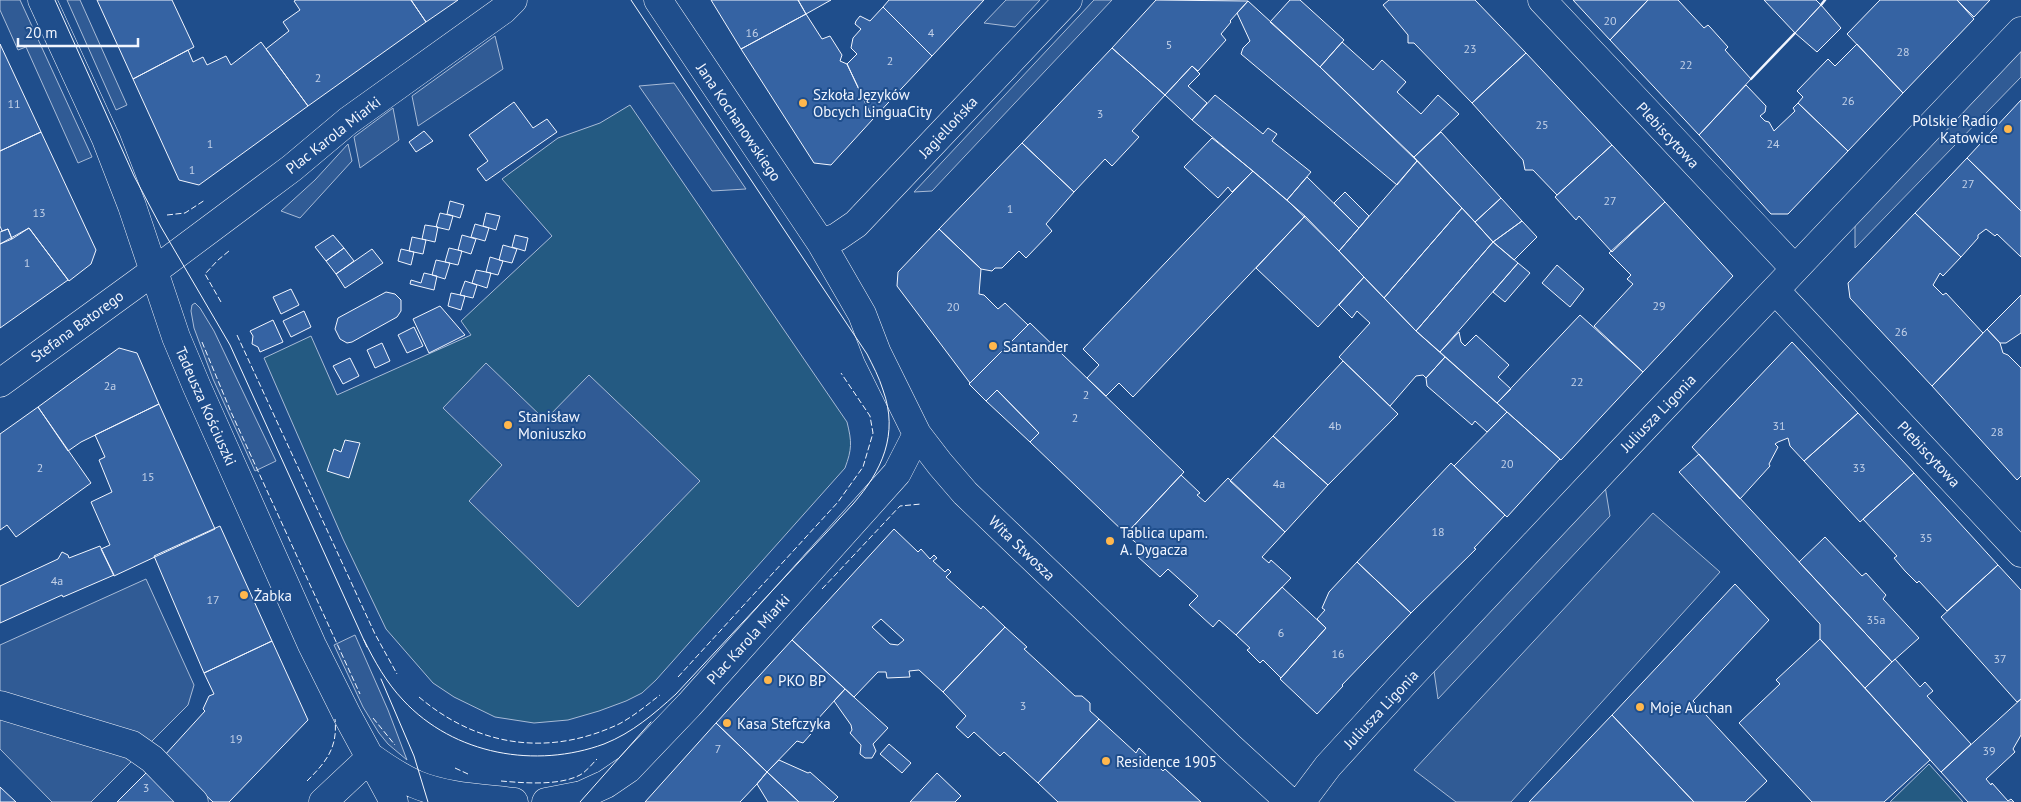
<svg xmlns="http://www.w3.org/2000/svg" width="2021" height="802" font-family="'PT Sans',sans-serif">
<style>
.green{fill:#245a82;stroke:#a8bbd7}
.parking{fill:#305b95;stroke:#a8bbd7}
.building{fill:#3563a3;stroke:#f2f6ff;fill-rule:evenodd}
.lines{fill:none;stroke-linecap:round;stroke-linejoin:round}
.minor-casing{stroke:#f2f6ff;stroke-width:29}
.minor{stroke:#1f4e8c;stroke-width:28}
.tram{stroke:#f2f6ff;stroke-width:1}
.fence{stroke:#f2f6ff;stroke-width:1;stroke-dasharray:6 2.5;stroke-linecap:butt}
.wall{stroke:#f2f6ff;stroke-width:2.5}
.poi-dot{fill:#ffb74d;stroke:#1f4e8c;stroke-width:2}
.labels{text-anchor:middle;dominant-baseline:central;stroke-width:4;stroke-linejoin:round;paint-order:stroke}
.number-label{font-size:12px;fill:#c3d1e8}
.poi-label{font-size:15px;fill:#f2f6ff;stroke:#1f4e8c;text-anchor:start}
.street-label{font-size:15px;fill:#f2f6ff;stroke:#1f4e8c}
</style>
<rect width="100%" height="100%" fill="#1f4e8c"/>
<path class="green" d="M630,105l217,317c5,20 5,27 -2,46l-189,212 -14,13 -16,8 -27,10 -31,9 -34,3 -39,-6 -41,-20 -21,-14 -47,-54 -43,-90 -79,-181 47,-22 26,59 134,-60 -10,-14 91,-85 -50,-57 56,-41 42,-15z
M1929,764l34,38h-73z"/>
<path class="parking" d="M0,0h20l72,157 -14,6 -52,-116 -8,3 -18,-40z
M67,0h13l47,105 -11,5z
M1006,0h34l-25,27 -31,-4z
M1094,0h18l-180,191 -18,1z
M495,36l8,33 -85,57 -6,-30z
M2021,48v29l-166,171v-29z
M674,83l72,106 -34,2 -73,-105z
M393,108l6,32 -39,28 -6,-31z
M348,144l4,17 -52,57 -19,-7 34,-31z
M195,303l5,5 14,23 62,130 -21,10 -42,-92 -19,-51 -3,-17 1,-6z
M486,363l59,57 44,-45 111,106 -122,126 -109,-106 33,-36 -59,-57z
M1605,486l5,30 -172,183 -4,-28z
M1653,513l67,59 -209,230h-55l-42,-32z
M146,579l48,106 -6,20 -97,97h-39l-52,-53v-104z
M355,635l33,75 19,50 -19,-16 -9,-11 -16,-26 -29,-62z"/>
<path class="building" d="M97,0h75l22,47 -61,32z
M296,0h115l15,22 -118,84 -42,-57 23,-18 -6,-9 17,-12 -6,-9z
M411,0h47l-32,22z
M711,0h87l8,14 -65,35z
M798,0h33l-25,14z
M889,0h95l-52,56 -49,-49z
M1156,0l92,1 -18,20 1,1 -10,12 5,6 -28,31 -6,-5 -27,29 -53,-47z
M1290,0h10l44,40 -24,27 -50,-45z
M1389,0h86l51,53 -54,50 -58,-60h-6v-8l-25,-30z
M1573,0h75l-38,40z
M1648,0h30l26,28 4,-3 2,2 18,20 -3,3 26,29 -52,56 -89,-95z
M1764,0h52l5,5 -26,28z
M1880,0h77l17,19 -71,74 -56,-59z
M1957,0h33l-16,17z
M1248,1l72,66 97,94 -20,24 -156,-131 2,-6 7,-7 -13,-28z
M1821,5l20,23 -24,24 -22,-19z
M883,7l49,49 -59,63 -26,-55 10,-10 -6,-6 2,-10 8,-9 -6,-5 1,-3 4,-5 10,5z
M806,14l16,25 8,-3 12,19 -2,6 7,3 26,55 -42,46 -17,-2 -73,-114z
M261,42l47,64 -109,79 -20,-5 -46,-101 55,-29 5,12 10,-5 4,8 19,-9 5,9z
M1342,42l31,28 9,-10 24,22 -9,10 24,22 17,-19 21,19 -45,43 -94,-90z
M0,44l41,88 -41,19z
M1857,44l46,49 -55,58 -50,-48 5,-6 -6,-6 31,-32 7,7z
M1112,48l53,47 -33,36 7,6 -27,29 -7,-7 -31,33 -52,-49z
M1526,53l86,92 -55,50 -24,-25h-8l-2,-10 -51,-57z
M1192,66l8,8 -12,12 19,17 -15,17 -27,-25z
M1746,85l20,21 -1,6 -5,4 5,5 4,1 5,9 21,-20 -2,-3 5,-5 50,48 -60,63h-17l-72,-79z
M1215,95l48,39 5,-6 9,6 -5,7 39,31 -24,28 -95,-80z
M2021,100v111l-54,-53z
M514,102l19,26 14,-9 10,13 -71,49 -9,-12 11,-8 -19,-26z
M424,131l9,10 -17,11 -7,-10z
M41,132l55,118 -5,14 -22,17 -40,-53 -17,11 -4,-10 -6,2 -2,-5v-75z
M1441,132l60,66 -26,24 -61,-65z
M1212,138l41,33 -21,21 -4,-5 -10,11 -34,-31z
M1022,143l52,49 -28,32 6,7 -26,27 -7,-7 -17,17h-7l-3,3 -11,-2 -42,-40z
M1612,145l53,57 -53,50 -33,-36 -3,4 -21,-23z
M1967,158l54,53v46l-24,-23 -2,2 -9,-7 -8,6v3l-17,19 -46,-44z
M1417,161l45,47 -78,90 -45,-47z
M1253,171l52,45 -172,181 -14,-14 -13,13 -19,-18 12,-13 -16,-16z
M1307,177l52,51 -20,23 -52,-51z
M1345,192l24,24 -10,12 -25,-25z
M1501,198l21,23 -29,21 -18,-20z
M450,201l14,4 -4,13 -13,-4z
M1665,202l68,74 -90,96 -49,-46 39,-42 -6,-5 4,-4 -22,-22z
M1462,208l31,34 -77,89 -32,-33z
M440,213l13,3 -4,14 -13,-3z
M486,213l14,3 -4,14 -13,-4z
M1915,213l46,44 -18,19 -3,-3 -7,12 10,10 3,-2 37,40 -51,53 -82,-88 -2,-15z
M1305,216l59,61 -46,50 -62,-59z
M1522,221l15,16 -23,23 -21,-18z
M475,224l14,4 -4,13 -14,-4z
M425,225l13,2 -3,15 -13,-3z
M29,228l39,52 -68,48v-84z
M8,229l4,10 -12,5v-12z
M939,229l42,40 -2,25 5,1 14,14 7,-6 23,22 -58,58 -73,-97 1,-14z
M333,235l11,13 -18,13 -11,-14z
M462,235l14,4 -5,15 -13,-4z
M515,235l13,3 -3,13 -13,-4z
M412,237l14,3 -3,14 -14,-3z
M1493,242l25,21 -78,89 -24,-21z
M503,245l14,4 -5,14 -13,-3z
M344,248l10,13 -18,13 -10,-13z
M449,248l13,3 -4,14 -13,-3z
M372,249l11,14 -38,25 -9,-14z
M401,249l13,3 -3,13 -13,-4z
M490,257l13,4 -5,14 -12,-3z
M436,260l14,3 -5,16 -13,-4z
M1518,263l12,10 -25,29 -12,-10z
M1557,265l27,24 -14,18 -28,-24z
M476,270l15,3 -4,15 -15,-5z
M424,273l13,3 -3,14 -24,-6 1,-4 10,3z
M1364,277l52,54 29,26 -19,21 -3,-3 -7,1 -26,30 -51,-49 31,-34 -13,-12 -5,7 -13,-13z
M465,281l12,4 -4,13 -13,-3z
M291,289l8,16 -18,9 -8,-17z
M386,292l9,2 6,6v11l-4,6 -45,25 -5,1 -7,-4 -5,-10 3,-11z
M451,293l14,3 -4,14 -13,-4z
M2021,295v38l-15,10h-6l-13,-14z
M440,306l25,29 -36,18 -16,-34z
M304,311l7,16 -20,10 -8,-16z
M1580,315l63,57 -82,88 -64,-57z
M273,320l10,22 -23,10 -2,-5 -6,-3 1,-8 -3,-5z
M1030,323l154,149 -58,62 -96,-92 9,-9 -42,-43 -11,11 -17,-17z
M414,327l9,19 -16,7 -9,-18z
M1987,329l13,14 3,10 5,2 13,13v108l-4,4 -85,-94z
M1459,332l2,10 4,4 11,-11 33,30 -11,12 13,12 -14,14 -57,-51z
M1792,342l66,71 -54,48 -14,-15 -2,-8 -10,4 -3,2 3,3 -9,17 1,2 -30,33 -48,-52z
M382,343l8,18 -15,7 -8,-18z
M119,348l18,5 22,51 -78,38 -13,9 -30,-44z
M1445,357l62,55 -20,20 -12,-11 -3,4 -45,-39 -1,-8z
M350,358l9,18 -16,8 -10,-18z
M1343,361l55,53 -70,71 -55,-49z
M997,390l42,43 -9,9 -44,-41z
M159,404l56,125 -101,47 -13,-27 9,-4 -19,-43 21,-10 -13,-32 6,-3 -10,-22z
M38,407l53,76 -75,54 -9,-12 -7,5v-96z
M1507,412l53,47 -53,58 -53,-51z
M1858,413l56,60 -54,49 -56,-61z
M1273,436l55,49 -43,47 -55,-51z
M345,440l15,3 -11,35 -22,-7 7,-22 7,3z
M1699,454l193,208 -27,26 -45,-49v-15l-141,-152z
M1451,463l54,52 -31,33 2,1 -65,64 -54,-51z
M1914,473l84,92 -51,46 -28,-30 -2,2 -12,-12 -11,-13 3,-2 -34,-37z
M1181,475l19,18 -3,2 8,7 23,-24 57,54 -23,25 7,6 2,-3 20,18 -55,57 -17,-15 -6,7 -24,-22 9,-9 -30,-27 -8,8 -24,-22 7,-6 -17,-15z
M220,526l52,115 -68,32 -50,-117z
M894,529l24,23 3,-3 9,10 4,-4 3,3 -4,3 12,11 3,-3 3,3 -5,5 35,32 2,-3 22,21 -62,65 -24,-22 -10,1 1,6 -23,1 -1,-6h-8l-24,25 -62,-57zM881,619l23,21 -6,5 -8,-1 -18,-17z
M1825,537l37,39 4,-3 20,22 -3,4 36,39 -27,24 -93,-100z
M100,546l14,29 -51,22 -1,-2 -62,28v-37l58,-27 4,-7 6,3 1,3z
M1357,562l54,51 -69,72 1,1 -26,28 -37,-35 46,-51 -9,-9 8,-9 -3,-2 7,-16z
M1998,565l23,25v109l-4,3 -76,-85z
M1735,584l34,36 -76,81 74,80 -22,21h-51l-82,-87z
M1282,587l44,41 -45,50 -18,-18 -3,3 -13,-13 3,-2 -14,-13z
M1005,627l22,20 -3,2 51,47h7l8,7v8l9,8 -61,64 -34,-31 -4,4 -26,-24 -6,6 -12,-11 10,-11 -23,-24z
M1820,639l110,121 -46,42h-72l-73,-79 41,-39 -4,-4z
M792,640l53,49 -29,32 1,6 -14,16 -6,-2 -30,31 -51,-49z
M272,641l36,79 -79,82h-16l-49,-46 41,-45 -2,-2 6,-13 5,-2 -10,-21z
M1895,659l25,28 5,-5 8,9 -6,5 44,48 -30,28 -76,-84z
M845,689l43,39 -15,16 3,7 -4,7h-7l-5,-4 1,-9 -11,-12 2,-3 -1,-5 -17,-24z
M2021,699v36l-8,14 2,3 -29,27 5,6 1,-2 16,18 3,-2 3,3h-46l-27,-30z
M1612,715l82,87h-165z
M1099,719l37,34 3,-5 24,23 2,-2 36,33h-143l-20,-19z
M716,723l51,49 -10,12 -17,18h-95z
M889,744l22,19 -9,10 -22,-19z
M779,760l29,13 2,-1 28,25 -5,5h-34l-32,-30z
M147,772l28,30h-58z
M767,772l32,30h-31l-11,-18z
M937,773l24,23 -6,6h-45z
M0,787l16,15h-16z"/>
<g class="lines">
<g class="minor-casing">
<path id="minor" d="M42,0l64,139 26,67 44,131 21,50 115,258 35,70 47,87
M658,0l163,243 41,71 15,39 40,81 23,30 25,29 266,255 59,54
M1542,0l253,269
M821,243l16,-6 19,-13 212,-224
M1775,290l246,263
M0,383l154,-112 138,-103 56,-47 155,-111 10,-10
M0,705l132,40 20,14 42,43
M372,758c14,10 28,19 43,26 31,13 66,14 99,18
M323,802l48,-45
M546,802l36,-7 24,-11 22,-15 61,-64 208,-232 20,-39
M1301,802l27,-36 76,-83 220,-234 397,-418"/>
</g>
<use href="#minor" class="minor"/>
<path class="tram" d="M55,0l79,176 27,51 69,118 137,302
M364,640c11,22 22,42 39,60 51,55 133,69 201,44 28,-11 50,-30 72,-50l177,-190c29,-33 46,-70 30,-114 -4,-13 -10,-24 -16,-36l-236,-354
M381,679l33,77 14,46
M580,802l71,-80"/>
<path class="fence" d="M167,215l18,-2 20,-13
M221,302l-16,-28 13,-14 11,-9
M237,335l138,299 22,40
M202,342l29,70 129,282
M822,589l78,-83 21,-2
M678,677l160,-175 25,-35 10,-34 -3,-17 -29,-43
M419,697c59,50 130,60 200,27 15,-8 28,-19 41,-29
M373,718l22,27
M455,768l13,6
M307,781c19,-19 31,-33 28,-62
M501,781c23,2 58,5 79,-6 7,-4 12,-11 17,-16"/>
<path class="wall" d="M1821,5l4,-5
M1751,79l44,-46"/>
</g>
<g class="poi-dot">
<circle cx="803" cy="103" r="5"/>
<circle cx="2008" cy="129" r="5"/>
<circle cx="993" cy="346" r="5"/>
<circle cx="508" cy="425" r="5"/>
<circle cx="1110" cy="541" r="5"/>
<circle cx="244" cy="595" r="5"/>
<circle cx="768" cy="680" r="5"/>
<circle cx="1640" cy="707" r="5"/>
<circle cx="727" cy="723" r="5"/>
<circle cx="1106" cy="761" r="5"/>
</g>
<g class="labels">
<g class="number-label">
<text x="1610" y="20">20</text>
<text x="752" y="32">16</text>
<text x="931" y="32">4</text>
<text x="1169" y="44">5</text>
<text x="1470" y="48">23</text>
<text x="1903" y="51">28</text>
<text x="890" y="60">2</text>
<text x="1686" y="64">22</text>
<text x="318" y="77">2</text>
<text x="1848" y="100">26</text>
<text x="14" y="103">11</text>
<text x="1100" y="113">3</text>
<text x="1542" y="124">25</text>
<text x="210" y="143">1</text>
<text x="1773" y="143">24</text>
<text x="192" y="169">1</text>
<text x="1968" y="183">27</text>
<text x="1610" y="200">27</text>
<text x="1010" y="208">1</text>
<text x="39" y="212">13</text>
<text x="27" y="262">1</text>
<text x="1659" y="305">29</text>
<text x="953" y="306">20</text>
<text x="1901" y="331">26</text>
<text x="1577" y="381">22</text>
<text x="110" y="385">2a</text>
<text x="1086" y="394">2</text>
<text x="1075" y="417">2</text>
<text x="1335" y="425">4b</text>
<text x="1779" y="425">31</text>
<text x="1997" y="431">28</text>
<text x="1507" y="463">20</text>
<text x="40" y="467">2</text>
<text x="1859" y="467">33</text>
<text x="148" y="476">15</text>
<text x="1279" y="483">4a</text>
<text x="1438" y="531">18</text>
<text x="1926" y="537">35</text>
<text x="57" y="580">4a</text>
<text x="213" y="599">17</text>
<text x="1876" y="619">35a</text>
<text x="1281" y="632">6</text>
<text x="1338" y="653">16</text>
<text x="2000" y="658">37</text>
<text x="1023" y="705">3</text>
<text x="236" y="738">19</text>
<text x="718" y="748">7</text>
<text x="1989" y="750">39</text>
<text x="146" y="787">3</text>
</g>
<g class="poi-label">
<text x="813" y="94">Szkoła Języków<tspan x="813" dy="17">Obcych LinguaCity</tspan></text>
<text x="1998" y="120" text-anchor="end">Polskie Radio<tspan x="1998" dy="17">Katowice</tspan></text>
<text x="1003" y="346">Santander</text>
<text x="518" y="416">Stanisław<tspan x="518" dy="17">Moniuszko</tspan></text>
<text x="1120" y="532">Tablica upam.<tspan x="1120" dy="17">A. Dygacza</tspan></text>
<text x="254" y="595">Żabka</text>
<text x="778" y="680">PKO BP</text>
<text x="1650" y="707">Moje Auchan</text>
<text x="737" y="723">Kasa Stefczyka</text>
<text x="1116" y="761">Residence 1905</text>
</g>
<g class="street-label">
<text transform="translate(739 122) rotate(56)">Jana Kochanowskiego</text>
<text transform="translate(948 127) rotate(-47)">Jagiellońska</text>
<text transform="translate(333 135) rotate(-38)">Plac Karola Miarki</text>
<text transform="translate(1668 135) rotate(47)">Plebiscytowa</text>
<text transform="translate(77 326) rotate(-36)">Stefana Batorego</text>
<text transform="translate(206 406) rotate(66)">Tadeusza Kościuszki</text>
<text transform="translate(1658 413) rotate(-46)">Juliusza Ligonia</text>
<text transform="translate(1929 454) rotate(47)">Plebiscytowa</text>
<text transform="translate(1022 548) rotate(44)">Wita Stwosza</text>
<text transform="translate(748 639) rotate(-48)">Plac Karola Miarki</text>
<text transform="translate(1381 709) rotate(-47)">Juliusza Ligonia</text>
</g>
</g>
<path d="M18 38v8h120v-8" fill="none" stroke="#f2f6ff" stroke-width="2.5"/>
<text x="25" y="38" font-size="15" fill="#f2f6ff" stroke="#1f4e8c" stroke-width="4" paint-order="stroke">20 m</text>
</svg>
